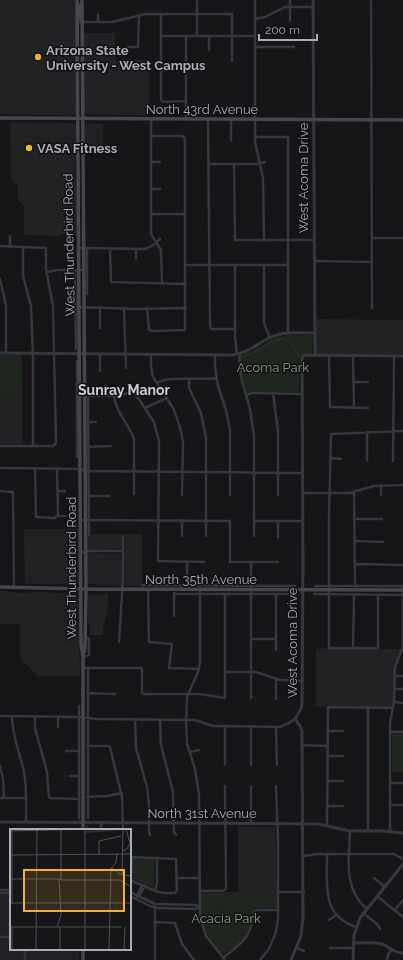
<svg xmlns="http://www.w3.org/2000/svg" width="403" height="960" font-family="Raleway,sans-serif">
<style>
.built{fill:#222225}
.green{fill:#1e261f}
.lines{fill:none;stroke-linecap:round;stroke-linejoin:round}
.stream{stroke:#2c353c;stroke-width:1}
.minor{stroke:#37383d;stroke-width:2.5}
.tertiary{stroke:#37383d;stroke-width:3}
.secondary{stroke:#45474d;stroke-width:3.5}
.poi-dot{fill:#f2b134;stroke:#111113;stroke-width:1.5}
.labels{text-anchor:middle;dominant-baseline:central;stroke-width:3;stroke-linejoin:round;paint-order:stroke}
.poi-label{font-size:13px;font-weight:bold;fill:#a8adb8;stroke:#111113;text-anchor:start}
.street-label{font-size:13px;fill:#a8adb8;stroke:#111113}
.park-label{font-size:13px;fill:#7fa381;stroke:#111113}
.neighbourhood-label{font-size:14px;font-weight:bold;fill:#c9ccd4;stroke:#111113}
.inset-river{fill:none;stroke:#2c353c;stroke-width:2}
.inset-road{fill:none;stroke:#505258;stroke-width:1}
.view{fill:#f2b134;fill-opacity:0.15;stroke:#f2b134;stroke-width:2}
.inset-edge{fill:none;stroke:#a8adb8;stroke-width:2}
</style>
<rect width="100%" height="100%" fill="#161618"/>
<path class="built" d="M0,0h76v115l-76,-1z
M84,33h31v27h34l1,56 -62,-2 -4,-1z
M10,122l62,1 4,2 -1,53 1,6 2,51 -19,-1v2l-35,-1v-29l-6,-6v-14l-7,-7z
M87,123l16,1v21h-18v-19z
M316,319l87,1v34h-85l-2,-2z
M0,355h22l1,89h-23z
M24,529h55v55l-4,1 -18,-1h-32z
M97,534h25l-1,15 -34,1v-15z
M125,534h17v52h-17z
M87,553l34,1 1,32 -34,-2z
M0,591l21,2 20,-1 37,2 1,2 -1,14 2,66h-42l-18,-18v-34h-20z
M108,594v14l-5,21v6h-13v-10l-2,-3v-26l2,-1z
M329,648l73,1 -6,15 -3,44 -77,-1v-58z
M238,826l37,1 2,65h-39z
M0,894h11v42h-10v3h10v10h13v11h-24z
M27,949h52v11h-52z"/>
<path class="green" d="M288,335h23l2,1 -1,17 -8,1 -4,3 -1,35h-52l-5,-16 -2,-20 12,-5 21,-13z
M0,356l22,1v40l-22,1z
M392,734h11v38h-11z
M133,859h22l-1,29 -21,-9z
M226,892h51v15l-1,1h-20l-3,1 -2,12 -7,19 -20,15c-4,-3 -7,-8 -11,-12 -13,-16 -12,-29 -12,-49l1,-1h21z"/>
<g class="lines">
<path class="stream" d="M239,356c23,2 44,-40 60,1
M87,826v4"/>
<path class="minor" d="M197,0v36
M255,0v142l8,36 1,63
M290,0v21
M371,0l1,308
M161,14v85l1,2 2,1 22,-1
M98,15v7
M255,19l10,-2 20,-10h28
M77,22h35l34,-8h86v47
M161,36h94
M186,36v83
M209,36v14
M128,47h10l1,-32
M255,47h39
M151,119v115l10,16 1,33
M208,119l2,206 1,4h24
M255,137h33v196
M231,140v-21
M151,162h9
M208,164h50l7,-2
M234,164l1,76h79
M151,189h9
M151,214h34
M10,236v11
M372,238h31
M0,246l46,2v21l7,37 3,137 -3,3h-53
M23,247v29l8,30 2,51v89
M79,248l66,1 7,-3 8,-7
M87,248v46
M110,248l1,34 75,2
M136,258v-9
M314,261l58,1
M186,265h102
M235,265v72l2,17
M264,265v58l6,15
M75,270l1,79
M47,272l11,-2h26
M0,279l6,27v47
M76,307l60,2 50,-1
M124,308l2,60
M147,308l2,22 3,1 33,-1v-190l-1,-3 -2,-1h-31
M100,328v-21
M100,354v17
M151,354v13l2,10 20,31 4,10 4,13 2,12 -1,52
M239,354l2,23 9,32 4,27v100
M215,355v12l3,19 8,24 4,20v65
M329,356l1,51 38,1
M353,356l1,52
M77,361v96
M189,379v9l12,25 5,25v98
M354,382h14
M157,383c12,-8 44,-2 60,-5
M273,393l5,39v63
M246,395l6,-2 49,1
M80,396h34l20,-4 20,30 5,19 -1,120 46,1
M88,396l1,139
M114,396c2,17 15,28 20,43v55
M145,408l22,-10
M88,422h8
M367,432v28
M88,447l23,-1
M330,458l11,1
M393,461l1,-105
M0,468l80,1 5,2h4l214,2
M35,468l1,49 19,1 3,-3 -1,-46
M381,485v10
M0,491l13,1v2l1,93
M58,491h7
M354,492l1,94
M303,493h46l25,-7 29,-1
M89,496h20
M57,516h8
M354,519h28
M80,520l150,1v41h48
M254,521h49
M182,536v-16
M278,537v-16
M355,541l28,1
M80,553l6,-2h37
M355,564l48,1
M142,585l153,1
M187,585v-23
M315,586h88
M148,589l1,53 23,2 -3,24 30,1
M200,589v74l-2,9 -11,25 -1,26 1,21 8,25 4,25 1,124 6,18 19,24
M174,593v23
M174,594h116
M276,594v56
M314,594l89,1
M378,595v53h-49v-132l2,-82 72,-3
M251,639h25
M119,642l4,-63v-43
M353,648l1,-54
M83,657l6,-2v-16l-3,-2
M83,668h59v25l3,1h55l25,4v-104
M88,668v150
M225,672h31l24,8 22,1
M394,676h9
M276,679v20
M394,689h9
M87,693l28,1
M251,698v-136
M394,702l8,1
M79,706v112
M368,707v124
M0,716l79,1 18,2 98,1 18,6h12l55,1 9,-4 6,-4
M12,716c0,20 8,37 12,56 3,16 2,33 2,50
M35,717v11l12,44 2,26 30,1
M58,717v10
M135,720l1,28 11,39 2,17v27l1,4
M160,720l1,25 12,47 1,40 2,3
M225,726v38
M251,726v39
M276,727l1,38
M327,731h16
M390,732h13
M302,745l25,1
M87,746h21l2,1 12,50 1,33
M66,751h13
M190,752l9,-2
M327,756h16
M0,766l3,13 1,19
M70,776h9
M327,781h16
M390,783h13
M251,786v38
M87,797l20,-1 15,-3
M0,798h26
M390,805h13
M327,806h16
M327,825l1,-118 65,1
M101,830v-7
M350,831c-1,27 -7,59 17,78
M390,832v-109l4,-21 1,-35 8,-20v-61
M327,854c0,29 -6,62 29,73
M303,856l15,-2h76l9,5
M130,857l46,2 1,31 -2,3h-11l-9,-2 -25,-11
M177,878h22
M374,878l11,9
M131,880l1,-23
M0,890h11
M155,891l2,-7v-26
M199,891h24l3,-2 -1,-103
M130,892l25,12 41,1 3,2
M278,892h26
M0,893h11
M130,896l20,10 8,2 38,1 3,-2
M139,896l6,-10
M377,896l26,21
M137,897l5,-12
M155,907v53
M395,910l8,-10
M363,913l14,11 3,5
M329,920l7,-5
M154,922l21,1 7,21 12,16
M0,937h11
M297,948l7,3
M330,948h23
M25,949v11
M223,958c20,-16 28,-20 31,-47l2,-1h22
M260,960l9,-11 7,-17 2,-13v-79l-2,-54
M387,960l1,-5 3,-5"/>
<path class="tertiary" d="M313,0l2,355
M0,353l232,2c17,-2 24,-11 39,-18 13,-6 29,-4 43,-4
M0,822l318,2 32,7h33l20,2
M353,943c9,0 20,-1 29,1 8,3 12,9 21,9
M291,960l10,-24 2,-19 -1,-186 -2,-5 -5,-7 6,-10 1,-6 1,-140 -1,-206 2,-2 99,1
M353,960l1,-25 6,-17 43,-54"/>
<path class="secondary" d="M77,0l4,644 2,13v173
M82,0l4,589 -1,59 -2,8
M79,5l1,14
M0,118l403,2
M0,587l86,2 317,1
M83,960v-11"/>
</g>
<g class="poi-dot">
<circle cx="38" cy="57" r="4"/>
<circle cx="29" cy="148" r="4"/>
</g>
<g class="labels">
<g class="poi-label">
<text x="46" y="50">Arizona State<tspan x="46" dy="15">University - West Campus</tspan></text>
<text x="37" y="148">VASA Fitness</text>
</g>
<g class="street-label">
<text x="202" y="109">North 43rd Avenue</text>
<text transform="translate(303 178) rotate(-90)">West Acoma Drive</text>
<text transform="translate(69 245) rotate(-91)">West Thunderbird Road</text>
<text transform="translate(71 568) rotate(-90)">West Thunderbird Road</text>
<text x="201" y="579">North 35th Avenue</text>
<text transform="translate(292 643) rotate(-90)">West Acoma Drive</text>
<text x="202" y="813">North 31st Avenue</text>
</g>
<g class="park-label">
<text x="273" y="367">Acoma Park</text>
<text x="226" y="918">Acacia Park</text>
</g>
<g class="neighbourhood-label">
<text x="124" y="390">Sunray Manor</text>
</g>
</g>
<g transform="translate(10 829)">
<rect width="121" height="121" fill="#161618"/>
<path class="inset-river" d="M76,3l36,-3"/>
<path class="inset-road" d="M51,0v51h59l11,7M0,2l79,-2M113,22l4,-2 3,-6 -4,-14M89,25v-13l22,-5M0,26l121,-1M102,39l8,6 11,2M101,40l5,-7 1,-8M112,46l1,-46M0,50h51M0,74h121M2,74v-74M0,98h112M47,98l4,-12 -2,-36M2,121v-23M26,121l1,-121M50,121v-23M75,121v-121M99,121l2,-82M114,121l1,-23"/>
<path class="view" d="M14,41h100v41h-100z"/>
<rect width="121" height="121" class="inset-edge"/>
</g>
<path d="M259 34v6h58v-6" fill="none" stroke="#a8adb8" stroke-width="2"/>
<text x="265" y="34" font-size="12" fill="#a8adb8" stroke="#111113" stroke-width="3" paint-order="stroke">200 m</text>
</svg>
